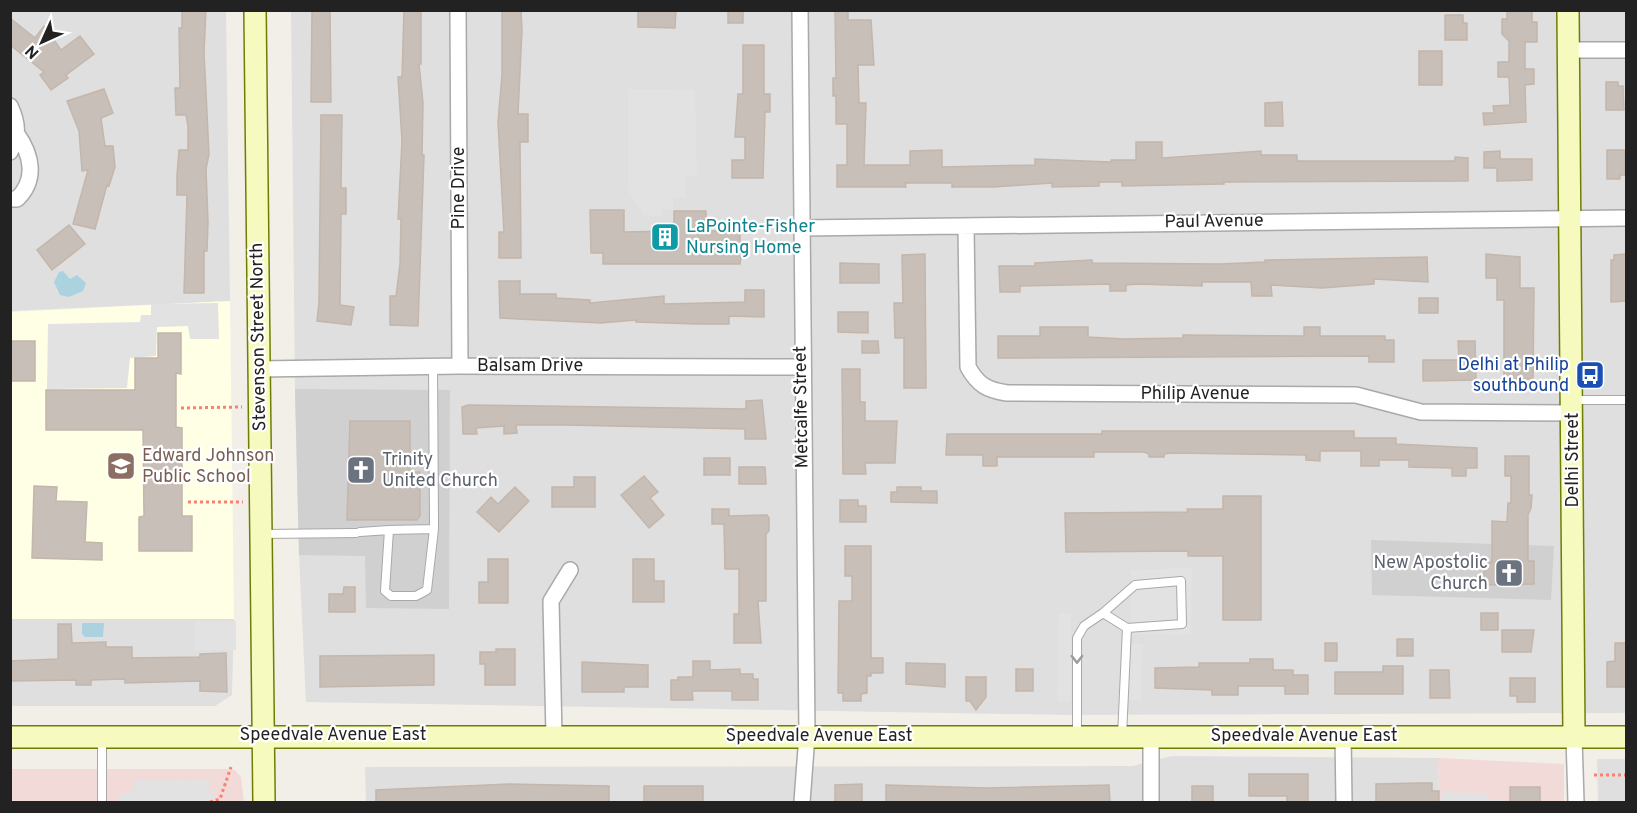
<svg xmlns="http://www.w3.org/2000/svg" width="1637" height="813" font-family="Overpass,sans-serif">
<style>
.residential{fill:#e0dfdf}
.commercial{fill:#f2dad9}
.education{fill:#ffffe5}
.religious{fill:#d0d0d0}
.parking{fill:#e2e2e2}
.water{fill:#aad3df}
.building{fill:#c7bfb8;stroke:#c4b6ab;stroke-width:1.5}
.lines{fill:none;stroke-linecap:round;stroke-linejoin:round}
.lane-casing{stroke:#a9a9a9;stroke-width:10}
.street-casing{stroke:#a9a9a9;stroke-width:18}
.secondary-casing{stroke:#707d05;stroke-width:24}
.path{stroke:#fa8072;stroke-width:3;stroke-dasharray:3 3;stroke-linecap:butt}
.lane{stroke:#fff;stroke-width:8}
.street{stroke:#fff;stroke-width:15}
.secondary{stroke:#f7fabf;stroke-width:21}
.oneway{stroke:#9c9c9c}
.labels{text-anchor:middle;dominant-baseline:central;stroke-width:4.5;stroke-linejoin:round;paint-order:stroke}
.street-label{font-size:18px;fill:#222;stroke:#fff}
.culture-label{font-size:18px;fill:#0d838f;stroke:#fff;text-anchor:start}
.transit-label{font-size:18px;fill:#164399;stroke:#fff;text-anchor:end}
.education-label{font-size:18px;fill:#785e54;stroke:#fff;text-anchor:start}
.worship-label{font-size:18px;fill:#5b616d;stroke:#fff;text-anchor:start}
</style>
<rect width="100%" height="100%" fill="#f2efe9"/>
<path class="residential" d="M10,11h216l4,290 -219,10z
M291,11h1335v702l-557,2 -763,-13 -7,-147 -4,-166z
M10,619h224l-2,76 -17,11h-204z
M1172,756l266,2 1,44h-1073l-1,-35 767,-1z
M1597,759h29v43h-28z"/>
<path class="commercial" d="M1438,758l126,6v38h-125z
M10,769h217l8,1 6,7 3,25h-233z"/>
<path class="education" d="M230,301l4,318h-223l-1,-307z"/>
<path class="religious" d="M295,389l155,1 -1,219 -83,-1 -1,-52 -66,-1z
M1371,540l183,6 -3,54 -179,-5z"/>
<path class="parking" d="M628,89l67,1 2,85 -11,1 -1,22 -12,-1v13l-10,-1 -1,7 -19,-1 -15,-25z
M218,303l1,36h-29l-2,-13 -31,1 -1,29 -26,2 -3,30 -80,1 1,-65 92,-2 1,-7h10v-11z
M1192,568l-1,67 -60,-1v-64z
M1058,613h13v88h-14z
M194,621h42v29h-42z
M1130,643l13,1 -2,57 -13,-1z
M209,779v8l7,14 9,1h-105v-8h7l7,-7 1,-7z
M1441,792l45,2 1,5 21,1v2h-67z"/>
<path class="water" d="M63,271l7,8 7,-4 9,8 -3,8 -14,6 -9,-2 -6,-13 5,-10z
M82,623h22l-1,14h-18l-3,-3z"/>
<path class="building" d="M182,10h24l-2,42 5,102 -3,15 2,53 -1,29h-3v42h-20l3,-98h-10v-20l2,-25h9v-24l-2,-11h-10l-1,-27h5l-1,-60h3z
M312,10h18l1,92h-20z
M404,10h17v54h-2l4,39 -1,52h2l-6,171 -28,-1v-29h6l4,-32 1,-45h-3l4,-78 -4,-64h4z
M502,10h19l1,20 -4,84h10v28h-8l1,116h-22v-26h5l-6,-110 4,-47z
M638,10h38l-1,18 -37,-1z
M728,10h15v13h-15z
M835,10h13v10h23l3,45h-16l1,38h7l-2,62h46v-14l32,-1v17l93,-2v-6l76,3v-2h25v-18h26v16l99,-7v4h36v6h158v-4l13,1v23l-244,1v2l-102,2v-4h-23v4l-47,1v-4l-58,4h-42v-4h-47l1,4h-69v-22h10v-41h-11v-28h-3v-18h3z
M1507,10h25v12h5v20h-12v27h9v15l-9,1 1,37 -42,3 -1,-12h11l-1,-7 17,-1 -1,-28h-11v-15h11v-21l-7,-7v-15h5z
M1445,15h18v8h4v17h-22z
M10,18l25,20 9,-12 17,24 19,-14 14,18 -28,21 2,3 -17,12 -11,-15 4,-3 -34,-27z
M743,45h21v49h6v18h-5l-2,66h-31v-18h13v-23h-10l3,-43h5z
M1419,51h23v34h-23z
M1606,82h12v4h5l1,24h-18z
M104,89l9,24 -12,5 4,28h8l2,21 -6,19 -2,-1 -12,44 -22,-5 15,-54 -6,1 -3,-40 -12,-30z
M1282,102l1,24h-18v-23z
M321,115h21l-1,73h5v26h-5l-1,91 14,2 -3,18 -34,-4 2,-19z
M1607,150h18v25h-5v4h-13z
M1500,151v8h32v21l-35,1v-13h-13v-16z
M590,210h34v22l50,-1v-20h32v20h34v10l3,2 -3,21h-137v-11h-12z
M69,225l16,19 -33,26 -15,-20z
M925,254l1,134h-22v-50h-9l-1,-35h9l-1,-48z
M1486,254l34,3v31h14l-1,91h-29v-79h-7v-22h-11z
M1626,254v47l-15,1v-42h3v-5z
M1427,257l1,25 -54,-3v5l-52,4 -51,-3 1,11h-20l-1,-14h-49v4l-65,-2 -11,1v6h-16v-7l-90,2v6h-20l-1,-26h36v-3l57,-3v3l128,1 45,-2v-2z
M840,263l39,1v19h-39z
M499,281h21v13h36v4l34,2v3l74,-7v8l81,-2v-12h19v27l-35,-1v8h-32l-61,-2v-2l-35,3 -101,-5z
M1419,298h19v15h-19z
M838,312h30v21l-30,-1z
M1040,327h48v10l36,2 59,-1v-3l121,1v-9h16v9h65v4h9v22h-25v-6l-371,2v-22h42z
M158,333h23v41l-5,-1v54l6,1v88h10v35h-53v-34l5,-1 -1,-86h-97v-40h89v-32h23z
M10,341h25v40h-25z
M862,341h16l1,12h-17z
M1458,341h17l1,39 -53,1v-21h36z
M842,369h18v33h5v19h32l-2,42h-30l1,11h-23z
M762,400l4,39h-21v-10l-178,-4h-51l1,8 -13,1v-8l-28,2 1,6h-14l-1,-27 6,-2 278,4v-8z
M350,421h60v51h10v44l-3,4h-70z
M1102,431h252v7h42v6l81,4v20h-11v8h-14v-8l-43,-1v-7h-30v6h-18v-15h-41v10l-14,-1v-5l-134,-2 -8,1v3h-15v-3l-5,-2h-50v5h-97v9h-14v-11h-37l1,-21h155z
M1505,456h24v39h3l-1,13 -3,7v46h6v23l-50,1v-23h8v-41l15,1 1,-19h3v-27h-6z
M704,458h26v17h-26z
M739,467h26l1,17h-27z
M644,476l14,16 -8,6 14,17 -15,13 -28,-33z
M574,477h21v30h-43v-20h22z
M34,486l23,1 -1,14 31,1 -2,40 17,1v17l-70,-2z
M515,487l14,14 -30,31 -22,-20 14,-15 7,7z
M897,487h24v4h16v12l-46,-1v-10h6z
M1223,496h38v124h-38v-64h-35v-5l-122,1 -1,-39 123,-1 -1,-3h36z
M840,500h18v6h8v16h-26z
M712,509h17v7l38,-1 2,3v13l-3,3v67h-8l3,42h-27v-29h5v-45h-14l-1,-45h-12z
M845,546h26v112h12v15h-12v3h-4v17l-6,1v7h-18v-8h-5l1,-92h13v-25h-7z
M488,559h20v44h-29v-21h9z
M633,559h21v22h10v21h-31z
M344,587h11v25h-26v-18h14z
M1481,613h17v17h-17z
M58,624h13l1,19 34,-1v5h26v11l68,-1v-3l26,-1 1,39 -27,-1v-10l-75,2v-4l-34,1v5h-15v-5l-66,1v-20l48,-2z
M1502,630h32l-3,22h-29z
M1397,639h16v17h-16z
M1325,643h12v18h-12z
M1615,643h11v44h-19v-25l8,-1z
M496,649h19v36h-30v-21h-5v-12h16z
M434,655v30l-114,2v-31z
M1250,659h23v11h20v5h15v19h-23v-8h-47v9h-26v-5l-57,-2v-20l44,-1v-4h51z
M693,661h17v9l30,-1v5h13v5h5v21h-26v-9h-40l1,9h-22v-20h7v-3h15z
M582,662l66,3v22h-24v5h-42z
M906,663l39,1v23l-39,-3z
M1383,666h20v28h-68v-22h48z
M1016,669h17v22h-17z
M1430,670h19l1,28h-20z
M966,677h20v20l-10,13 -6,-9h-4z
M1510,678h25v24h-18v-6h-7z
M1249,774h59v28h-21v-6h-38z
M1417,783h15v8h7v11h-63v-18z
M509,784l100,2v16h-233v-12z
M862,784v18h-27v-17z
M886,785l100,3 123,-3 1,17h-224z
M644,786h59v16h-59z
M1192,786h21v16h-21z
M1510,787h30v15h-30z"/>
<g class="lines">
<g class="lane-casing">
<path id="lane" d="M433,366l1,155v8l-7,61 -11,6h-25l-6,-5 4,-61 45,-1
M1573,400h53
M360,532l29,-2
M262,534l94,-1
M1077,736v-98l7,-12 19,-13 32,-28 46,-4 1,43 -55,4 -24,-15
M1122,736l5,-108
M102,738v64"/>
</g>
<g class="street-casing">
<path id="street" d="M458,10l2,356
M800,10l7,725 -5,67
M1569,50h57
M10,106c8,17 9,29 0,46
M10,199h7c20,-19 15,-44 0,-65
M966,226l2,141c10,18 19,23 39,26l349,2 65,17 152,1
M801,228l825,-10
M259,369l201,-3 342,1
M1343,735l1,67
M554,736l-3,-135 19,-31
M1151,737v65
M1574,737l2,65"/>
</g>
<g class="secondary-casing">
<path id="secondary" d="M255,10l9,792
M1568,10l6,727
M10,737h1616"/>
</g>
<path class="path" d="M181,408l61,-1
M188,502h55
M1594,775h32
M210,802l10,-3 11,-32"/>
<use href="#lane" class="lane"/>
<use href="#street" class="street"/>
<use href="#secondary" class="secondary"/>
</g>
<defs><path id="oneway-chevron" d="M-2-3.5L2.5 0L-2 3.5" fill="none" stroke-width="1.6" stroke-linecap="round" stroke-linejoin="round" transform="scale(1.5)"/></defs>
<use class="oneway" href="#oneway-chevron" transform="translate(1077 659) rotate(90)"/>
<defs>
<g id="building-square" transform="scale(1.5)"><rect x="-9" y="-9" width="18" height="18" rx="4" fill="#0f9aa8" stroke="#fff"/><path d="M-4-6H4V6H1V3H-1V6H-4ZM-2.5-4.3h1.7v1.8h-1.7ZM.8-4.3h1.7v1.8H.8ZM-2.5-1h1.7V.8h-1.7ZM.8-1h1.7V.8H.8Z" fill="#fff"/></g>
<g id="bus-square" transform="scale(1.5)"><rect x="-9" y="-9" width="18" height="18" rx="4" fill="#1a4fb4" stroke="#fff"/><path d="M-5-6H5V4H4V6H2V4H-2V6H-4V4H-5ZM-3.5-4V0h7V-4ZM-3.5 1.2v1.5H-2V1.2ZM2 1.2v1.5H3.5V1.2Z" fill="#fff"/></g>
<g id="school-square" transform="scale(1.5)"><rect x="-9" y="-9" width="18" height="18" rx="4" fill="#8d6e63" stroke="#fff"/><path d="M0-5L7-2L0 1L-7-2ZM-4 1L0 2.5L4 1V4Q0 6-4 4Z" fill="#fff"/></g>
<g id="church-square" transform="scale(1.5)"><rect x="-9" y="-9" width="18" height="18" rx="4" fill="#6b7280" stroke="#fff"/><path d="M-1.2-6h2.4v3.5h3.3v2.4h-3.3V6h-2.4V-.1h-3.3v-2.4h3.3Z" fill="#fff"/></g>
</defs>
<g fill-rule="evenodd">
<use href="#building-square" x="665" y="237"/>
<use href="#bus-square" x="1590" y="375"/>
<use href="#school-square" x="121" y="466"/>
<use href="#church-square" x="361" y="470"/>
<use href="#church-square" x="1509" y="573"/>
</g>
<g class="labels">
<g class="street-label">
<text transform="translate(459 188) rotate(-90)">Pine Drive</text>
<text transform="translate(1214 222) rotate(-1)">Paul Avenue</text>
<text transform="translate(259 337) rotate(-91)">Stevenson Street North</text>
<text x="530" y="366">Balsam Drive</text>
<text x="1195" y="394">Philip Avenue</text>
<text transform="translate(802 407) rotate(-91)">Metcalfe Street</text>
<text transform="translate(1573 460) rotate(-90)">Delhi Street</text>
<text x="333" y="735">Speedvale Avenue East</text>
<text x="819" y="736">Speedvale Avenue East</text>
<text x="1304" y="736">Speedvale Avenue East</text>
</g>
<g class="culture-label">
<text x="686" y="227">LaPointe-Fisher<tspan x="686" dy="21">Nursing Home</tspan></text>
</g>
<g class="transit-label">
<text x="1569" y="365">Delhi at Philip<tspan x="1569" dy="21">southbound</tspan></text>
</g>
<g class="education-label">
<text x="142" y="456">Edward Johnson<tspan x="142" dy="21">Public School</tspan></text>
</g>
<g class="worship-label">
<text x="382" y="460">Trinity<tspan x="382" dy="21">United Church</tspan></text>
<text x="1488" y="563" text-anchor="end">New Apostolic<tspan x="1488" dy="21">Church</tspan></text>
</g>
</g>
<rect width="1637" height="813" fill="none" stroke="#222222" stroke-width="24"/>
<g transform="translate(42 42) rotate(225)" stroke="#ffffff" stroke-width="4.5" paint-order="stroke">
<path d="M0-4.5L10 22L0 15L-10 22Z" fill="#222222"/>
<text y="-9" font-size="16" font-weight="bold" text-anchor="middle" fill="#222222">N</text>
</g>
</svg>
